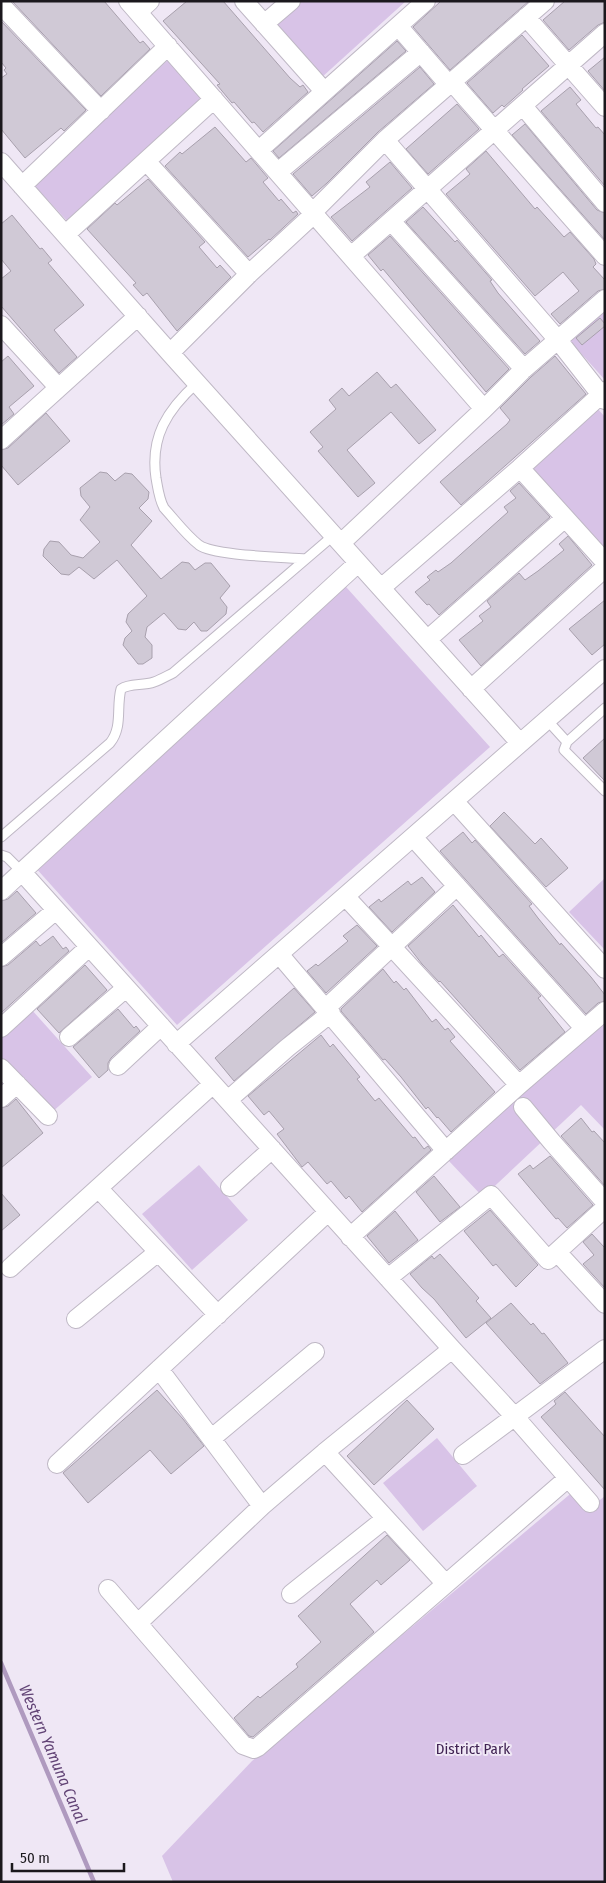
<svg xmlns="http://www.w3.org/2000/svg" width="606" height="1883" font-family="'Fira Sans Condensed',sans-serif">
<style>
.green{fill:#d8c3e7}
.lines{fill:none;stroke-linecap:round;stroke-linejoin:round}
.stream{stroke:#af9abf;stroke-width:4.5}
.building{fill:#d0c9d6;stroke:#a8a0ad}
.service-casing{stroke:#bfb8c5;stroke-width:11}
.minor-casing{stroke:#bfb8c5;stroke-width:20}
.service{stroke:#fff;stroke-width:9}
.minor{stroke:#fff;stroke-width:18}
.labels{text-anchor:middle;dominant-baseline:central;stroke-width:4;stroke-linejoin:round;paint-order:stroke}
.park-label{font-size:15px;fill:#3f2252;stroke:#efe7f5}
.water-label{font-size:16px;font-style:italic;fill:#614375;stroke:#efe7f5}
</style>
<rect width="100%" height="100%" fill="#efe7f5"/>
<path class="green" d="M302,1h104l-85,77 -47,-51z
M169,59l37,40 -137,124 -37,-40z
M605,308v72l-36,-40z
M597,408l8,9v138l-77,-86z
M338,578l152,169 -313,278 -152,-169z
M605,878v72l-36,-38z
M31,1009l61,68 -41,36 -50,-55v-22z
M605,1014v116l-24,-25 -98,92 -35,-37z
M199,1165l49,55 -56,50 -50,-56z
M437,1438l40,48 -54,45 -40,-48z
M575,1490l16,17 14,-11v386h-432l-11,-26 90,-95z"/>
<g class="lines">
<path class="stream" d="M1,1663l93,219"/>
</g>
<path class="building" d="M12,1h92l36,42 3,-2 7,8 -49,47z
M187,1h36l67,77 10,9 3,-2 5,7 -45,40 -9,-10 -2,1 -18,-21 -2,1 -15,-18 3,-1 -57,-63z
M441,1h88l-79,69 -37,-43z
M565,1h40v21l-7,3 -29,25 -26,-30z
M1,21l85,89 -22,21 -3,-3 -36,30 -24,-29v-51l6,-4 -3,-4 2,-2 -5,-6z
M522,35l27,31 -27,23 1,1 -19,17 -2,-2 -9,8 -26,-30z
M397,41l9,10 -127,107 -6,-7z
M605,57v34l-17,-20z
M420,67l14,17 -56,48 -51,51 -15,13 -19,-22z
M570,87l11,13 -5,4 20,24 2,-1 7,8v51l-64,-75z
M457,104l22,25 -51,45 -22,-25z
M525,124l72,86 8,3v27l-93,-105z
M215,127l31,35 5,-4 17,20 -5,4 16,19 2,-2 12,14 3,-2 2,3 -28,26 -1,-1 -21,18 -83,-91 15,-14 2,2z
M486,151l49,58 2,-2 27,30 6,-5 24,27 2,5 -3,3 12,13v9l-7,2 -38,33 -9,-10 28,-23 -16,-19 -28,24 -89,-102 24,-20 -4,-5z
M390,162l22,26 -60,53 -21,-24 39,-30 -4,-5z
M148,179l57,63 -6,5 18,21 3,-3 11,12 -54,54 -30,-38 -4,3 -10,-11 3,-2 -49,-54 28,-26 2,2z
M423,207l32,35 2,-2 35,40 -2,1 8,12 42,48 -15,13 -119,-132z
M12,215l28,34 2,-1 10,12 -4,3 36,42 -30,25 23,27 -18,16 -58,-67v-27l10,-8 -10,-12v-35z
M390,236l119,133 -23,23 -103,-123 -2,2 -13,-16z
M600,318l5,6v2l-23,19 -6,-7z
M8,356l26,30 -25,21 5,7 -13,11v-63z
M555,356l31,38 -125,111 -21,-23 67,-58 3,-4 -10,-12 31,-31z
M377,372l14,16 5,-4 40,46 -17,14 -28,-32 -44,38 28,33 -17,14 -40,-46 5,-4 -13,-15 26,-23 -7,-9 13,-12 7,8z
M46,413l24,28 -52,44 -17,-20v-15l7,-2z
M100,472l7,1 8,8 10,-8 7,1 17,18 -1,7 -9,9 13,13 -21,24 30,34 21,-17 7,1 6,7 10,-7h6l19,23 -10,12 7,9 -1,7 -19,17h-6l-7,-9 -8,8 -8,-1 -14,-16 -17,14 -2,10 7,8v13l-9,6h-5l-15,-19 2,-7 7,-7 -6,-9 2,-8 19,-18 -30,-36 -23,19 -15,-12 -10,8 -8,-1 -18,-18 1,-7 6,-8 9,1 12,13 12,3 17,-16 -20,-22 10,-13 -9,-11 -1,-8z
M519,483l31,34 -111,98 -10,-11 -2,1 -12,-13 15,-12 -3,-3 9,-7 2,2 13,-9 57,-51 -4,-5 12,-9 -6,-7z
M568,536l24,29 -111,101 -22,-26 24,-19 -4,-5 12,-9 -4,-6 32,-28 6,7 13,-9 26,-21 -5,-6z
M605,600v44l-13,11 -23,-26z
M605,738v43l-22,-23z
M504,812l31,32 6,-6 27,30 -22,19 -56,-61z
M463,832l9,11 3,-3 57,64 -3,2 9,12 22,27 1,-2 30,34 14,18v6l-7,2 -12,11 -146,-163z
M422,877l13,15 -43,40 -23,-25 10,-8 2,3 27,-21 3,4z
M17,891l19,22 -35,30v-42l7,-2z
M453,905l26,32 2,-2 18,22 4,-3 38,42 -3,2 27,34 -45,38 -80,-89 -1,1 -17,-18 -14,-18z
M357,925l20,21 -51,47 -19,-22 9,-7 2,2 30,-25 -5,-5z
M53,936l10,13 3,-2 3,4 -68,62v-46l7,-2 28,-24 4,5z
M85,965l22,25 -48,43 -22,-24z
M383,969l11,14 2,-2 8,9 2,-2 26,34 4,-3 9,11 3,-2 7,9 -5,4 45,51 -44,40 -13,-15 -1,1 -9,-11 -2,2 -25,-32 -16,-18 -2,1 -42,-49v-2z
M294,988l21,24 -81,69 -19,-23z
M118,1009l16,19 2,-2 4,5 -29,27 -3,5v7l-9,8 -26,-31z
M321,1035l9,12 3,-3 27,33 -3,2 18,22 4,-3 34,40 2,-1 9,12 4,-3 3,4 -69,62 -13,-16 -3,3 -15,-18 -4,3 -19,-22 -6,5 -25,-33 7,-5 -15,-18 -5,4 -16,-19z
M16,1099l27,34 -42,35v-60l7,-2z
M581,1118l11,14 2,-1 11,12v43l-44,-50z
M550,1156l43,49 -26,23 -9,-10 -2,1 -38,-45 12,-9 3,4z
M434,1176l26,31 -20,15 -24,-30z
M1,1193l19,22 -19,16z
M490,1210l48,55 -22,22 -20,-23 -3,2 -29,-35z
M395,1211l23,29 -29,23 -22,-27z
M592,1234l12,13 1,-1v42l-22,-24 11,-9 -11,-13z
M440,1254l39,44 -3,3 15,17 -25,20 -32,-39 -12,-11 -12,-14 22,-18 2,3z
M511,1303l20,22 2,-2 9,11 2,-1 24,30 -28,21 -54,-61z
M157,1390l26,29 21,27 -33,28 -21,-24 -62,53 -25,-30z
M565,1392l40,45v53l-64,-73 15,-13 -2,-3z
M407,1400l27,29 -60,56 -27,-29z
M387,1535l23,25 -29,25 -4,-5 -27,24 24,28 -121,105 -4,-1 -15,-18 24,-22 2,2 38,-31 -2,-3 25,-22 -23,-26z"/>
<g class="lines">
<g class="service-casing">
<path id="service" d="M197,383c-30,27 -47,54 -41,95 2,11 3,21 8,30 11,12 22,27 35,37 15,11 86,12 107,14
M547,720l20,22 -3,8 41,41
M567,742l38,-34
M1,837l109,-94c13,-16 6,-36 11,-54 9,-6 22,-3 33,-7 6,-2 13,-6 19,-9l161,-138
M1,855l6,2 15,15"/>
</g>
<g class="minor-casing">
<path id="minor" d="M128,1l356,408 -143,134
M244,1l80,90
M1,5l100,106
M138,12l12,-11
M526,17l79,90
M264,24l27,-23
M398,26l51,59
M452,82l153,174
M523,106l82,97
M385,140l173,200 47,60
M259,150l167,-149
M146,161l103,113
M1,162l169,191 350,390
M278,172l143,-120
M22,186l146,-140
M313,212l72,-72 160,-139
M391,221l133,148
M66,234l148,-135
M351,256l254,-223
M1,325l57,62
M170,353l79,-79 65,-60
M484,409l40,-40 81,-70
M1,440l137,-124
M520,468l85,94
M381,588l139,-120 85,-77
M428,639l137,-121
M471,689l134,-121
M454,801l151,168
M413,837l171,191
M22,872l430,477 63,68 75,86
M1,891l357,-328
M345,896l174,189
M279,954l167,197
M1,957l55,-47
M326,1008l131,-122
M1,1028l88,-81
M69,1037l57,-49
M176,1044l429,-375
M118,1066l43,-40
M1,1068l47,48
M1,1098l16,-14
M228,1100l59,-52 44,-35
M523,1107l29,35 53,60
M230,1187l42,-38
M98,1188l120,127
M350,1237l169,-152 86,-74
M557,1252l48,52
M10,1268l203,-184
M388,1278l103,-83 57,65 57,-52
M76,1319l82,-67
M159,1369l103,137
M212,1438l103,-86
M325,1452l120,131
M463,1455l142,-106
M57,1464l271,-252
M108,1589l135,156 11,4 4,-2 310,-269
M291,1594l94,-75
M138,1623l124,-117 63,-54 127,-103"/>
</g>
<use href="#service" class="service"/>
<use href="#minor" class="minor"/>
</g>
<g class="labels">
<g class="park-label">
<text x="473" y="1749">District Park</text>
</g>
<g class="water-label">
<text transform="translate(53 1754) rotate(67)">Western Yamuna Canal</text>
</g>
</g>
<rect width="606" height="1883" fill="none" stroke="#1b181d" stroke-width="5"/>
<path d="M12 1863v8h112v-8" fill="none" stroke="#1b181d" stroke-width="2.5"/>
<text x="20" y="1863" font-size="15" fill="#1b181d" stroke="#efe7f5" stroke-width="4" paint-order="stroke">50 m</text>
</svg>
